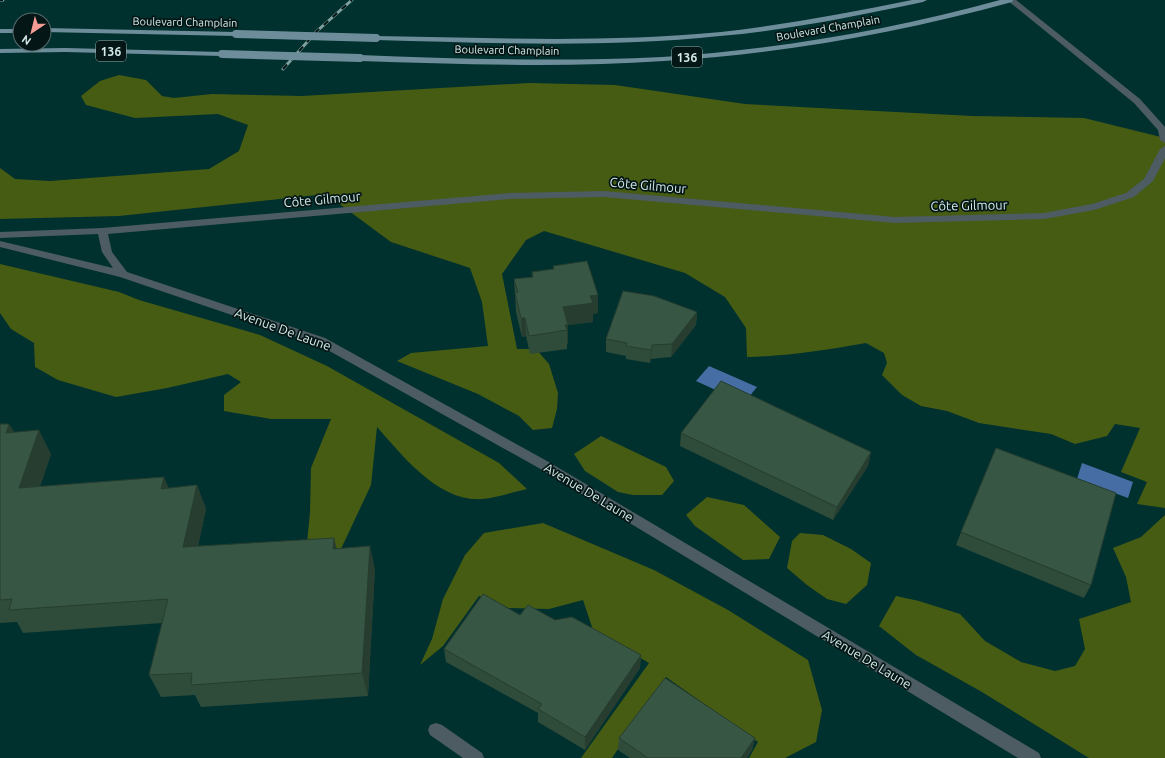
<svg xmlns="http://www.w3.org/2000/svg" width="1165" height="758" font-family="Ubuntu,sans-serif">
<style>
.forest{fill:#475c13}
.water{fill:#466ea5}
.lines{fill:none;stroke-linecap:round;stroke-linejoin:round}
.minor{fill:#4c5c62;fill-rule:evenodd}
.major{fill:#6d8d9a;fill-rule:evenodd}
.rail-casing{stroke:#7fa09e;stroke-width:3}
.rail{stroke:#041615;stroke-width:2;stroke-dasharray:6;stroke-linecap:butt}
.major-bridge{stroke:#6d8d9a;stroke-width:8}
.wall{fill:#2f4b3a}
.shaded-wall{fill:#263d30}
.building{fill:#375744;stroke:#263d30}
.labels{text-anchor:middle;dominant-baseline:central;stroke-width:3.5;stroke-linejoin:round;paint-order:stroke}
.far-street-label{font-size:11px;fill:#d4ebe9;stroke:#041615}
.shield{fill:#041615;stroke:#96aba9;stroke-width:1}
.shield-label{font-size:12px;font-weight:bold;fill:#d4ebe9}
.street-label{font-size:13px;fill:#d4ebe9;stroke:#041615}
</style>
<rect width="100%" height="100%" fill="#00312f"/>
<path class="forest" d="M119,75l27,5 16,16 12,2 38,-4 90,2 227,-13 86,2 130,19 227,12 112,2 81,20v370l-28,-4 10,-22 -26,-10 19,-44 -25,-4 -8,12 -32,8 -24,-10 -72,-11 -32,-12 -26,-5 -19,-11 -20,-20 5,-12 -3,-10 -18,-10c-40,7 -78,13 -119,14l-1,-29 -21,-31 -40,-24 -141,-42 -18,9 -24,34 15,75h19l13,15 9,29 -1,16 -5,19 -19,2 -14,-14 -41,-22 -81,-33 14,-8 77,-7 -6,-44 -12,-34 -79,-26 -65,-48 -207,22 -119,3v-51l15,11 35,2 159,-12 30,-18 9,-26 -30,-11 -83,4 -49,-13 -5,-9 19,-15z
M0,264l119,28 20,8 121,35 67,31 172,97 28,26c-15,3 -30,9 -45,10 -44,3 -79,-43 -105,-72l-6,58 -31,66 -34,3 4,-42 1,-44 20,-49h-60l-47,-8v-16l17,-13 -13,-8 -61,14 -51,9 -58,-17 -23,-13 -1,-24 -23,-14 -11,-16z
M601,436l65,31 8,14 -12,14h-29l-15,-3 -33,-21 -11,-17z
M707,497l37,8 36,32 -11,22 -26,1 -48,-34 -9,-11z
M1165,515v243h-76l-107,-66 -66,-37 -37,-29 17,-30 23,5 41,13 25,27 36,21 34,9 20,-5 10,-17 -6,-30 52,-17 -5,-25 -13,-29 28,-11z
M543,523l111,47 74,40 80,50 14,50 -6,32 -31,16h-36l9,-16 -92,-65 -54,81h-31l68,-95 -56,-33 -10,-30 -34,9 -40,-1 -30,-12 -36,50 -23,19 12,-26 11,-40 22,-44 19,-22z
M800,533l23,2 28,14 20,14 -4,22 -21,19 -19,-5 -20,-14 -20,-17 5,-27z"/>
<path class="water" d="M709,366l48,21 -13,16 -48,-22z
M1082,463l51,19 -5,16 -51,-19z"/>
<g class="lines">
<path class="minor" d="M1007,0h9l124,99 25,28v16l-5,-3 -2,-10 -24,-27z
M1165,146v12l-12,23 -19,16 -40,13 -50,9 -149,4 -291,-26 -94,2 -402,35 4,18 15,20 198,66 222,123 492,292 2,5h-23l-481,-291 -220,-123 -197,-67 -120,-30v-6l113,27 -11,-16 -4,-18 -98,4v-6l102,-4 408,-35 94,-2 291,26 149,-4 48,-9 34,-11 18,-14 16,-30z
M436,723l6,2 40,28 2,5h-21l-33,-23 -2,-5 2,-5z"/>
<path class="major" d="M912,0h15l-4,2c-67,14 -134,28 -203,34 -114,12 -229,7 -344,4l-4,-2 4,-2c115,2 230,7 345,-4 64,-7 127,-19 191,-32z
M1000,0h13l-1,2c-114,31 -230,52 -348,59 -101,7 -203,3 -304,0l-4,-3 4,-3c101,4 201,7 302,2 114,-7 228,-27 338,-57z
M44,28l192,4 4,2 -4,2 -192,-4z
M0,29h20v4h-20z
M65,48l157,4 4,2 -4,2 -157,-4 -65,1v-4z"/>
<g class="rail-casing">
<path id="rail" d="M0,0h3
M283,69l34,-38 35,-31"/>
</g>
<use href="#rail" class="rail"/>
<path class="major-bridge" d="M236,34l140,4
M222,54l138,4"/>
</g>
<path class="wall" d="M553,266l45,47 -5,1v8l-25,3v19h-1v5l-37,5 -4,-18 -4,1 -6,-25 -2,-33 19,-2 -1,-5 21,-3z
M697,312l-1,13 -25,32 -20,2 -1,4 -24,-4v-3l-20,-4v-13z
M0,424h9l5,8 37,22 -11,32 129,2 28,-3 9,24 -8,37 139,3 38,20 -7,127 -167,11 -6,-12 -34,2 -12,-22 13,-52 -139,10 -6,-11 -17,1z
M681,433l190,19 -3,14 -35,54 -153,-74z
M961,532l130,53 -7,13 -128,-53z
M520,615l35,5 86,35 -1,13 -55,82 -47,-28v-9l-92,-51 -2,-13z
M619,738h136l-3,12 -5,8h-117l-12,-8z"/>
<path class="shaded-wall" d="M598,295v18l-5,1v8l-25,3v19h-1v-14l-4,-4v-19l27,-11z
M697,312l-1,13 -25,32 1,-13z
M521,318h4l1,18 -4,1z
M652,345l-1,14 -1,4 1,-13z
M9,424l13,23 -16,-14z
M39,430l12,24 -19,57 -13,-23z
M871,452l-3,14 -35,54 4,-13z
M164,477l10,23 -13,-11z
M197,485l9,24 -13,61 -10,-23z
M334,538l6,23 -7,-12z
M370,546l5,23 -7,127 -6,-23z
M641,655l-1,13 -55,82v-13z
M755,738l-3,12 -5,8h-6z"/>
<path class="building" d="M587,261l11,34 -8,1 3,7 -30,4 5,18h-3l2,5 -38,6 -4,-18h-4l-6,-25 3,-1 -4,-13 19,-2 -1,-5 22,-3 -1,-3z
M623,291l31,5 43,16 -25,32 -20,1 -1,5 -25,-4 1,-3 -21,-4z
M721,381l150,71 -34,55 -156,-74z
M0,424h9l-3,9 33,-3 -20,58 145,-11 -3,12 36,-4 -14,62 151,-9 -1,11 37,-3 -8,127 -171,12 1,-12 -43,2 19,-76 -159,11 3,-11 -12,1z
M996,448l120,45 -25,92 -130,-53z
M483,594l37,21 8,-10 27,15 17,-3 69,38 -56,82 -47,-28 4,-5 -98,-55z
M665,678l90,60 -14,20h-93l-29,-20z"/>
<g class="labels">
<g class="far-street-label">
<text transform="translate(185 22) rotate(1)">Boulevard Champlain</text>
<text transform="translate(828 28) rotate(-10)">Boulevard Champlain</text>
<text transform="translate(507 50) rotate(1)">Boulevard Champlain</text>
</g>
<g class="shield">
<rect x="96" y="41" width="30" height="20" rx="3"/>
<rect x="672" y="47" width="30" height="20" rx="3"/>
</g>
<g class="shield-label">
<text x="111" y="51">136</text>
<text x="687" y="57">136</text>
</g>
<g class="street-label">
<text transform="translate(648 185) rotate(5)">Côte Gilmour</text>
<text transform="translate(322 199) rotate(-5)">Côte Gilmour</text>
<text transform="translate(969 205) rotate(-1)">Côte Gilmour</text>
<text transform="translate(283 329) rotate(20)">Avenue De Laune</text>
<text transform="translate(589 492) rotate(31)">Avenue De Laune</text>
<text transform="translate(867 659) rotate(31)">Avenue De Laune</text>
</g>
</g>
<g transform="translate(32 32) rotate(215)"><circle r="19" fill="#041615" stroke="#576b6a"/>
<path d="M0-3L7 15L0 10L-7 15Z" fill="#f59c94"/>
<text y="-6" font-size="11" font-weight="bold" text-anchor="middle" fill="#d4ebe9">N</text>
</g>
</svg>
